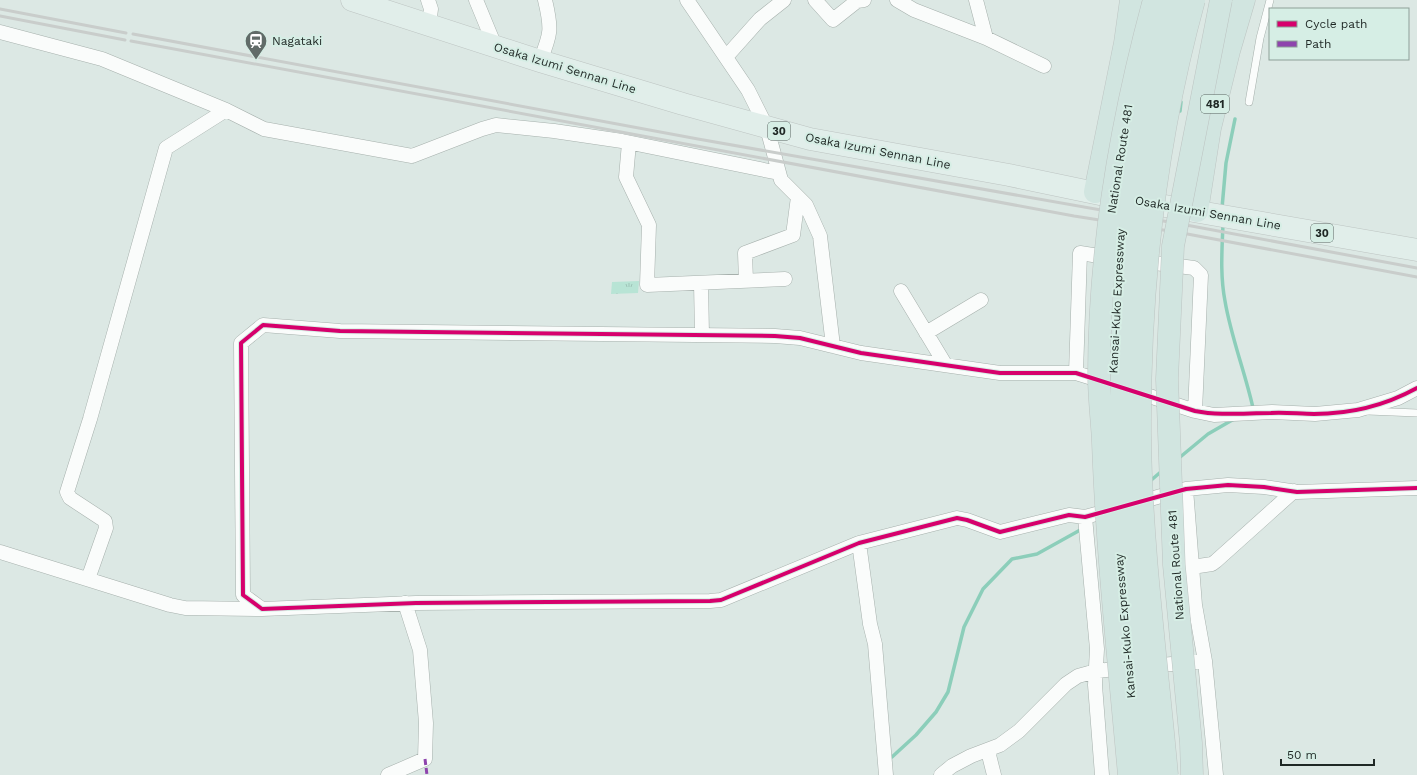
<svg xmlns="http://www.w3.org/2000/svg" width="1417" height="775" font-family="'Work Sans',sans-serif">
<style>
.grass{fill:url(#grass-tufts)}
.lines{fill:none;stroke-linecap:round;stroke-linejoin:round}
.stream{stroke:#8cceba;stroke-width:3.5}
.lane-casing{stroke:#a6b0ac;stroke-width:8}
.street-casing{stroke:#a6b0ac;stroke-width:15}
.primary-casing{stroke:#bdc4c2;stroke-width:23}
.highway-casing{stroke:#bdc4c2;stroke-width:23}
.lane{stroke:#fafcfb;stroke-width:7}
.street{stroke:#fafcfb;stroke-width:14}
.primary{stroke:#e1eeea;stroke-width:22}
.highway{stroke:#d1e5e0;stroke-width:22}
.rail{stroke:#c9cdcb;stroke-width:3}
.highway-bridge-casing{stroke:#bdc4c2;stroke-width:23;stroke-linecap:butt}
.highway-bridge{stroke:#d1e5e0;stroke-width:22}
.quiet{stroke:#8e44ad;stroke-width:3;stroke-dasharray:6 3;stroke-linecap:butt}
.cycleway-casing{stroke:#d6eee5;stroke-width:6}
.cycleway{stroke:#d6006c;stroke-width:4}
.labels{text-anchor:middle;dominant-baseline:central;stroke-width:4;stroke-linejoin:round;paint-order:stroke}
.shield{fill:#d6eee5;stroke:#56635f;stroke-width:1}
.shield-label{font-size:11px;font-weight:bold;fill:#1f2825}
.poi-label{font-size:12px;fill:#1f2825;stroke:#d6eee5;text-anchor:start}
.street-label{font-size:12px;fill:#1f2825;stroke:#d6eee5}
</style>
<defs>
<pattern id="grass-tufts" width="24" height="20" patternUnits="userSpaceOnUse"><rect width="24" height="20" fill="#b8e4d5"/><path d="M3 7l-1-3M5 7V3M7 7l1-3M15 17l-1-3M17 17v-4M19 17l1-3" fill="none" stroke="#9ec4b7"/></pattern>
</defs>
<rect width="100%" height="100%" fill="#dce8e4"/>
<path class="grass" d="M639,281l-1,12 -27,1 1,-12z"/>
<g class="lines">
<path class="stream" d="M1180,111l1,-9
M1222,208l4,-45 9,-44
M1223,224c-1,26 -3,51 2,77 6,36 20,71 28,107l-2,1
M1179,458l29,-24 26,-15
M1149,482l14,-12
M892,757l24,-22 20,-23 12,-20 16,-65 19,-38 29,-30 25,-5 45,-25"/>
<g class="lane-casing">
<path id="lane" d="M1249,102l11,-64 10,-38
M1368,411l49,2"/>
</g>
<g class="street-casing">
<path id="street" d="M428,0l3,9 -2,16
M476,0l19,46
M687,0l61,90 19,38 14,52 25,25 14,31 13,110
M815,0l18,20 24,-19 7,-1
M897,0l17,10 72,28 58,28
M976,0l10,38
M0,32l102,27 124,51 38,19 148,27 70,-27 14,-4 58,6 68,10 157,32
M726,57l34,-38 24,-19
M540,61c11,-27 12,-32 5,-61
M629,143l-3,34 23,48 -2,60 138,-6
M1139,261l55,7 7,7 -6,136
M746,281l-1,-28 48,-18 5,-38
M701,283l1,52
M901,291l44,73
M926,333l55,-33
M1076,373l4,-120 32,5
M1105,382l-29,-9h-76l-139,-20 -61,-15 -25,-2 -435,-5 -77,-6 -22,18 2,252 19,14 154,-6 294,-2 11,-1 138,-57 98,-25 10,2 33,12 69,-17 16,2 29,-8
M1134,391l61,20 19,4 58,-3 43,2 43,-4 40,-12 19,-10
M1186,489l9,116 10,56 11,114
M1136,503l50,-14 42,-4 36,2 33,5 120,-4
M1085,517l12,132 -2,36 7,90
M859,543l11,81 5,20 11,131
M0,552l170,53 15,3 77,1
M1192,567l20,-3 4,-3 78,-70
M88,579l18,-51 -1,-7 -35,-23 -3,-6 23,-73 76,-271 60,-38
M1150,666l55,-5
M988,751l6,24
M388,775l37,-16 1,-36 -6,-73 -15,-47
M941,775l11,-9 19,-10 29,-11 19,-14 47,-47 12,-8 18,-5 31,-3"/>
</g>
<g class="primary-casing">
<path id="primary" d="M352,0l188,61 143,43 127,35 199,36 110,23 298,52"/>
</g>
<g class="highway-casing">
<path id="highway" d="M1095,192l30,-149 6,-43
M1197,211l13,-83 19,-77 15,-51"/>
</g>
<use href="#lane" class="lane"/>
<use href="#street" class="street"/>
<use href="#primary" class="primary"/>
<use href="#highway" class="highway"/>
<path class="rail" d="M0,9l126,24
M0,16l125,24
M133,34l565,105 488,86 231,43
M131,41l943,175 108,17 235,44"/>
<g class="highway-bridge-casing">
<path id="highway-bridge" d="M1129,775c-10,-111 -22,-222 -26,-333 -1,-22 -4,-44 -4,-66 0,-126 22,-255 55,-376
M1149,775c-7,-73 -14,-146 -19,-219 -8,-101 -13,-204 -2,-306 9,-85 25,-168 47,-250
M1167,775c-10,-112 -26,-228 -27,-340 -1,-147 15,-293 54,-435
M1192,775l-1,-32 -17,-178 -7,-186 6,-133 48,-246"/>
</g>
<use href="#highway-bridge" class="highway-bridge"/>
<path class="quiet" d="M425,759l2,16"/>
<g class="cycleway-casing">
<path id="cycleway" d="M1417,388c-31,17 -67,26 -103,26 -14,0 -29,-2 -43,-1 -26,0 -51,3 -76,-2l-119,-38h-76l-139,-20 -61,-15 -25,-2 -435,-5 -77,-6 -22,18 2,252 19,14 154,-6 294,-2 11,-1 138,-57 98,-25 10,2 33,12 69,-17 16,2 101,-28 42,-4 36,2 33,5 120,-4"/>
</g>
<use href="#cycleway" class="cycleway"/>
</g>
<defs>
<g id="station-pin" transform="scale(1.15)"><path d="M0 17L-7.5 6A9.5 9.5 0 1 1 7.5 6Z" fill="#616b68" stroke="#d6eee5"/><path d="M-3-6H3Q5-6 5-4V2Q5 4 3 4L4.5 6H3L1.5 4h-3L-3 6H-4.5L-3 4Q-5 4-5 2V-4Q-5-6-3-6ZM-3.5-4v3h7v-3ZM-3.5 1v1.5H-2V1ZM2 1v1.5H3.5V1Z" fill="#fff"/></g>
</defs>
<g fill-rule="evenodd">
<use href="#station-pin" x="256" y="41"/>
</g>
<g class="labels">
<g class="shield">
<rect x="1201" y="95" width="28" height="18" rx="3"/>
<rect x="768" y="122" width="22" height="18" rx="3"/>
<rect x="1311" y="224" width="22" height="18" rx="3"/>
</g>
<g class="shield-label">
<text x="1215" y="104">481</text>
<text x="779" y="131">30</text>
<text x="1322" y="233">30</text>
</g>
<g class="poi-label">
<text x="272" y="41">Nagataki</text>
</g>
<g class="street-label">
<text transform="translate(565 68) rotate(17)">Osaka Izumi Sennan Line</text>
<text transform="translate(878 151) rotate(11)">Osaka Izumi Sennan Line</text>
<text transform="translate(1120 159) rotate(-81)">National Route 481</text>
<text transform="translate(1208 213) rotate(10)">Osaka Izumi Sennan Line</text>
<text transform="translate(1117 301) rotate(-87)">Kansai-Kuko Expressway</text>
<text transform="translate(1176 565) rotate(-94)">National Route 481</text>
<text transform="translate(1125 626) rotate(-95)">Kansai-Kuko Expressway</text>
</g>
</g>
<rect x="1269" y="8" width="140" height="52" fill="#d6eee5" stroke="#8d9f98"/>
<rect x="1277" y="21" width="20" height="6" fill="#d6006c" stroke="#8d9f98"/>
<text x="1305" y="28" font-size="12" fill="#1f2825">Cycle path</text>
<rect x="1277" y="41" width="20" height="6" fill="#8e44ad" stroke="#8d9f98"/>
<text x="1305" y="48" font-size="12" fill="#1f2825">Path</text>
<path d="M1281 759v6h93v-6" fill="none" stroke="#1f2825" stroke-width="2"/>
<text x="1287" y="759" font-size="12" fill="#1f2825" stroke="#d6eee5" stroke-width="3" paint-order="stroke">50 m</text>
</svg>
